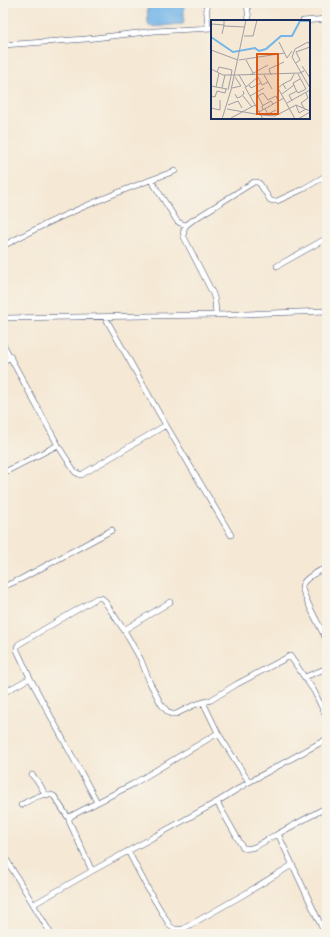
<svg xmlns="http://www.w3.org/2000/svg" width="330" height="937" font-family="Pangolin,sans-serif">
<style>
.water{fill:#73b6e8;stroke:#4772a3}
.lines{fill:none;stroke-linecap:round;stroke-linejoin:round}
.minor-casing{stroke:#3c4b70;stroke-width:6}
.minor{stroke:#fff;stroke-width:5}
.inset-river{fill:none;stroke:#73b6e8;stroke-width:2}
.inset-road{fill:none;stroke:#9e9ea5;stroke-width:1}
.view{fill:#de5710;fill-opacity:0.15;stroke:#de5710;stroke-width:2}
.inset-edge{fill:none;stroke:#1b2f5e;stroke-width:2}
</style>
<rect width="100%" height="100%" fill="#f7f3e8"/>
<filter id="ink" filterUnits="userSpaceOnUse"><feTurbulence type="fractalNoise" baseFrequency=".025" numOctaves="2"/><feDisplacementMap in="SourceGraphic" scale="8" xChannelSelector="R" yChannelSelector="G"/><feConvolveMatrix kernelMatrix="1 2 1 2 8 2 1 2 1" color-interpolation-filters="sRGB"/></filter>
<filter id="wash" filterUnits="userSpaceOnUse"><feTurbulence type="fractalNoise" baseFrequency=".012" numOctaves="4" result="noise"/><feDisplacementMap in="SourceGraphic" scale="16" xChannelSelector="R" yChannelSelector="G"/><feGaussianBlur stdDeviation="0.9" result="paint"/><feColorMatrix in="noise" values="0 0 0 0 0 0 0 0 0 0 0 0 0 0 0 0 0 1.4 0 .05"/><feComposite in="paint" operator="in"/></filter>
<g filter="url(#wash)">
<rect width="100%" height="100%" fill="#f5e8d4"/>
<path class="water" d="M147,3h37v17l-1,4c-12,0 -24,4 -34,2l-1,-4z"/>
</g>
<g filter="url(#ink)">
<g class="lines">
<g class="minor-casing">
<path id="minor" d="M206,3l2,25
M247,3l2,18
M303,21l24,-2
M3,45l83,-6 69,-8 57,-3
M151,180l26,41 3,2 6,2
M3,246c55,-30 113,-54 172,-75
M277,266l50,-28
M216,315l-1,-14 -2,-7 -29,-57c-2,-10 2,-12 9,-17l61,-38h3l3,2 10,16 3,1h4l26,-12 24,-14
M105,317l55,98 71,120
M3,318l213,-3 111,-4
M3,344l56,103 16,25 6,3 85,-50
M3,361l8,-4
M3,473l55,-28
M327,568c-7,2 -23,10 -25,18 -1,7 21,46 25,55
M3,587l18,-8 91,-49
M124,630l46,-28
M305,677l22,-9
M3,693l27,-15
M203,702l15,31
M32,775l7,8 6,11
M97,802l-67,-124 -13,-28v-3l2,-3 78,-46h4l2,1 21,31 17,30 9,23 11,21 6,7 4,3h5l18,-9 17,-5 26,-16 53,-28 24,35 13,27
M217,802l26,46c10,3 21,-7 30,-12l3,-1 3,1 46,98
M21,805c9,-5 22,-14 33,-9l15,23
M276,835l51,-28
M128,851l20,38 22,37c5,4 7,4 13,3l60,-34 49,-30
M3,854l48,80
M92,871l-23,-50v-2l2,-3 62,-32 85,-51 31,49
M34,904l58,-33 125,-69 32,-20 78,-43"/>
</g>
<use href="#minor" class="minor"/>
</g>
</g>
<g transform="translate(211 20)">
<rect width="99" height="99" fill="#f5e8d4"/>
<path class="inset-river" d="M0,17l22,15 22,-4 4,3 7,-2 15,-13h11l8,-15h10"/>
<path class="inset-road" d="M13,0v6l21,1M0,4l13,1 -2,9M33,16h9l4,-16M68,22l8,16 5,-7M99,25l-2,-3 -13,7 -3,8 18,31M0,30l27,10M28,40l46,-7M35,40l7,13M85,43l4,-3 -4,-8 14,-5M91,46l8,12M0,49l12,6h12M6,52l2,-5 9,2 4,1 -1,6M87,54l8,15M24,55l65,-2 4,-2M28,55l7,12 12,-10M39,55l18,-10M53,55l8,14M60,55l-2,-6 15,-7M47,57l4,8 6,-3M89,59l-7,4 3,7 2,3 8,-4M72,64l-5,4 17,31M38,65l2,3 10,-5M0,66l16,3M5,67l3,-14M34,67l18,32M11,68l3,-13M21,68l9,-2 -6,-9M75,69l-3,-5 8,-4 3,-6M17,70l3,-14M24,74l2,4 3,-1 4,-3 -1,-3M71,74l12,-9M0,76l4,1 2,-6 8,2 1,-4M32,76l9,11M39,76l14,-8M81,81l-3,-6 8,-4M76,83l23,-13M17,85l10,-4 4,7M85,85l3,8 7,-4M52,86l-5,-10 5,-3 5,7 8,-4 2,5M0,88l9,2v-10M93,88l-3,-5 7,-5 -2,-5M16,89l34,6M54,89l3,5 8,-4M52,90l-1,-4 9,-5 2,3M48,92l25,-14M50,95l14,1 21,-11 14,6M20,98l24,-13M11,99l9,-29 15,-70M87,99l12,-7"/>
<path class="view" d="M46,34h21v60h-21z"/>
<rect width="99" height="99" class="inset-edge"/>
</g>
<rect width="330" height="937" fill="none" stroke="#f7f3e8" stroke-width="16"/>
</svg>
